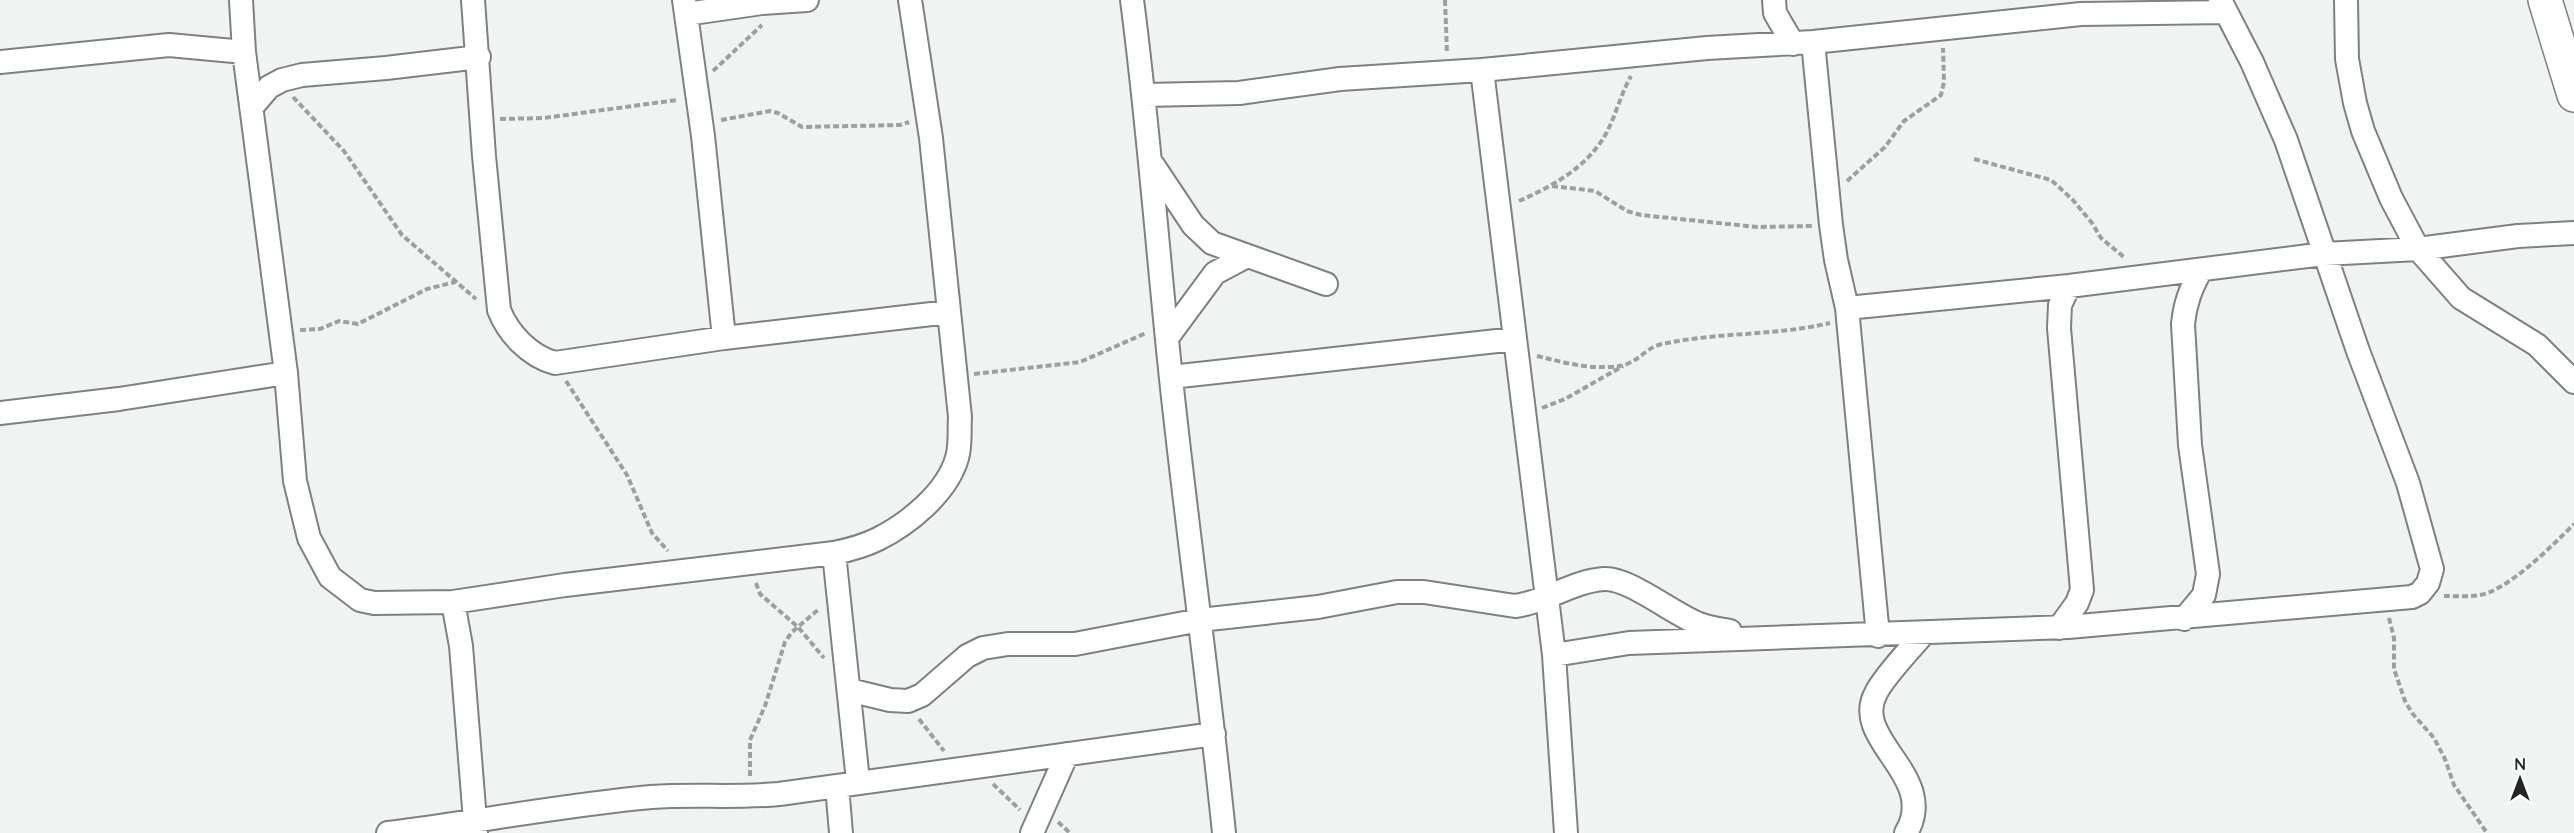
<svg xmlns="http://www.w3.org/2000/svg" width="2574" height="833" font-family="Quicksand,sans-serif">
<style>
.lines{fill:none;stroke-linecap:round;stroke-linejoin:round}
.street-casing{stroke:#7d8181;stroke-width:26}
.secondary-casing{stroke:#7d8181;stroke-width:36}
.path{stroke:#9ca09f;stroke-width:4;stroke-dasharray:6 3;stroke-linecap:butt}
.street{stroke:#fff;stroke-width:22}
.secondary{stroke:#fff;stroke-width:33}
</style>
<rect width="100%" height="100%" fill="#eff4f3"/>
<g class="lines">
<g class="street-casing">
<path id="street" d="M241,0l3,52 42,321 9,108 14,57 21,39 30,23 14,3 79,-1 112,-17 269,-32c15,-3 30,-7 44,-14 30,-15 69,-46 79,-81 4,-13 2,-28 3,-41l-29,-279 -21,-138
M473,0l11,156 15,154c9,23 30,46 56,53l169,-25 225,-26
M684,0l19,136 21,202
M1132,0c17,129 26,258 40,388 16,148 37,296 52,445
M1774,0l1,13 18,31
M2346,0l1,59 8,44 8,28 28,67 27,51 43,49 76,47 37,37
M686,14l76,-11 45,-3
M1813,42l18,183 5,35 11,48 31,328
M0,62l169,-17 75,7
M1482,70l72,585 12,178
M1145,95l94,-2 101,-14 142,-9 225,-22 106,-6 268,-28 145,-2
M252,107l17,-20 13,-7 20,-5 84,-7 93,-11
M1153,165l40,60 19,18 114,41
M1847,308l222,-22 255,-32 94,-5 100,-13 56,-3
M1167,338l48,-65 32,-17
M1171,377l344,-38
M0,413l119,-14 167,-26
M834,553l24,228
M453,602l8,44 15,187
M2184,619l20,-24 4,-21 -18,-129 -7,-121c2,-21 8,-36 18,-54
M2059,628l18,-25 5,-13 -23,-262 1,-23 9,-19
M1554,655l75,-12 439,-16 344,-30 8,-4 8,-10 4,-14 -24,-86 -50,-132 -72,-211 -34,-78 -32,-62
M849,690l41,10 18,1 14,-6 45,-39 16,-8 25,-4h67l125,-24 118,-13 79,-15h27l91,14c31,-4 58,-25 89,-27 24,-2 69,35 95,45 10,4 21,5 31,7
M837,786l4,47
M388,833c88,-11 175,-28 263,-36 43,-3 85,1 128,-3l435,-60
M1032,833l35,-79
M1906,833c34,-57 -56,-93 -30,-140 9,-18 33,-42 47,-59"/>
</g>
<g class="secondary-casing">
<path id="secondary" d="M2545,0l29,95"/>
</g>
<path class="path" d="M1445,0l2,53
M713,71l49,-46
M293,97l51,54 58,84 74,64
M500,119l44,-1 133,-18
M721,120l49,-9 8,2 24,14 98,-2 9,-3
M1974,159l77,21 21,19 20,24 9,15 24,20
M1847,181l38,-34 19,-26 37,-26 3,-13 -1,-34
M1552,186l43,5 32,20 14,4 116,12 55,-1
M1519,201c34,-15 69,-34 88,-69 9,-18 14,-38 24,-56
M300,330l20,-1 19,-8 19,3 69,-35 28,-7
M1537,356c22,5 45,12 67,11 8,0 16,0 23,-3 13,-5 21,-17 35,-20 56,-12 113,-8 168,-21
M974,374l106,-12 66,-29
M566,381l61,94 25,58 16,18
M1542,408l23,-9 58,-33
M756,583l4,11 38,33 26,31
M2444,596c15,0 32,2 46,-4 28,-12 63,-47 84,-68
M2389,618l5,20v31l11,32 7,12 22,25 11,21 9,26 33,48
M919,719l25,32
M750,776v-36l15,-34 20,-64 7,-10 27,-23
M993,784l27,26
M1058,822l12,11"/>
<use href="#street" class="street"/>
<use href="#secondary" class="secondary"/>
</g>
<g transform="translate(2520 779)" stroke="#ffffff" stroke-width="4.5" paint-order="stroke">
<path d="M0-4.5L10 22L0 15L-10 22Z" fill="#232524"/>
<text y="-9" font-size="16" font-weight="bold" text-anchor="middle" fill="#232524">N</text>
</g>
</svg>
